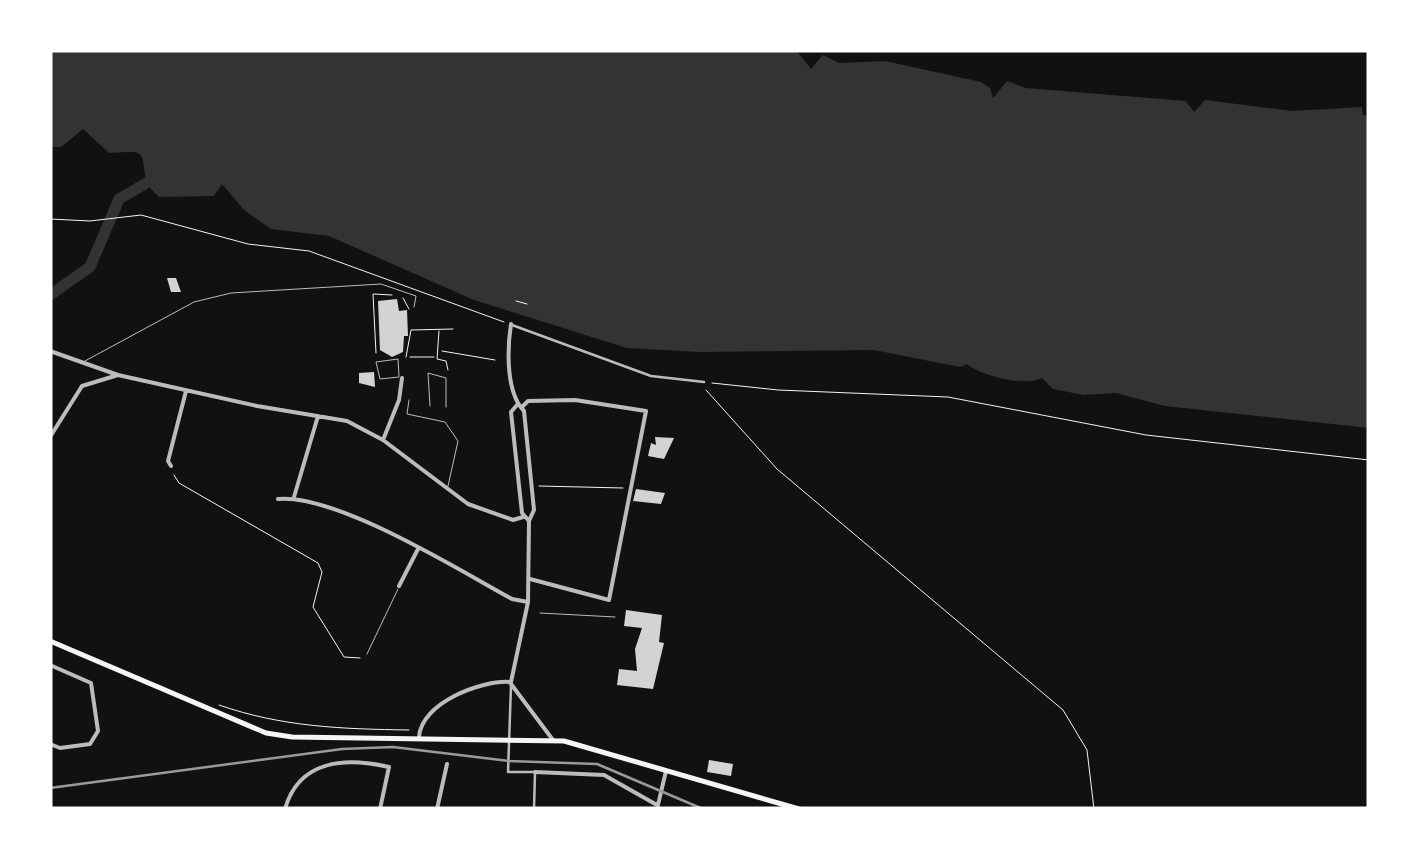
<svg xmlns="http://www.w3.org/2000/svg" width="1419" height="859" font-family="'Source Sans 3',sans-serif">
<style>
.water{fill:#333}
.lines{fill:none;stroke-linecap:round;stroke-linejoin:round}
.river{stroke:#333;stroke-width:11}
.building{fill:#d3d3d3}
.path{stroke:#f5f5f5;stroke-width:1}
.service{stroke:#bcbcbc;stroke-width:1}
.pedestrian{stroke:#bcbcbc;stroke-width:2.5}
.minor{stroke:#bcbcbc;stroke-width:4}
.secondary{stroke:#f5f5f5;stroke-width:5}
.tram{stroke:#9a9a9a;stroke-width:2.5}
</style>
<rect width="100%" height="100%" fill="#111"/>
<path class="water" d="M50,50h746l15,19 12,-14 16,8 46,-2 96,21 9,6 3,10 14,-17 19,7 160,13 8,11 11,-12 88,11 69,-4 1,8 6,1v312l-204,-22 -49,-13 -32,2 -31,-6 -11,-11c-16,9 -61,-2 -75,-14l-7,3 -86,-17 -174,2 -73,-4 -153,-48 -145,-64 -58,-7 -27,-19 -22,-26 -8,12 -55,1 -13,-13c-4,-38 -2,-32 -37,-31l-26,-24 -22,18h-11z"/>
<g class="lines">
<path class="river" d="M50,295l40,-28 29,-68 36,-21"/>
</g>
<path class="building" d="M167,278h9l5,14h-10z
M397,299l2,12 8,-1 1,26h-4l-1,16 -11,5 -12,-7 -2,-49z
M374,372l1,15 -16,-4v-10z
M655,437l19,1 -10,21 -16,-3 3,-13 5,2z
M636,489l29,4 -4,11 -28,-3z
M626,610l36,5 -3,27 5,1 -11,46 -36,-4 2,-16 18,2 -2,-22 7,-21 -18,-2z
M709,760l24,4 -2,12 -24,-4z"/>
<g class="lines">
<path class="path" d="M50,219l40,2 51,-6 107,29 61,7 195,71
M403,298l6,11
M516,301l11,3
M439,331l-2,28 9,2 2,9
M442,351l53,9
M376,353l-3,-59 19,1
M406,357l5,-27 42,-1
M410,357h24
M712,383l66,7 170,7 198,38 223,25
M706,390l71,79 286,241 24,40 7,59
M174,475l5,8 139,80 4,9 -9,35 31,50 16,1
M539,486l84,2
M219,705c63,22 123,24 190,25"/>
<path class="service" d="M85,361l109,-59 37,-9 150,-9 35,12 -2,11
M399,376l-1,-17 -22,3 4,17 19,-2
M409,400l-2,14 38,8 13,19 -10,45
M430,406l-2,-33 18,5v29
M540,613l75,4
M367,654l31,-65"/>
<path class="pedestrian" d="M512,325l139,51 53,6
M511,686l-3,86h27l-1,37
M536,809h11"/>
<path class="minor" d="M50,351l68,24
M517,405l-6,7 11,101 7,8
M522,407l6,-6 47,-1 71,11 -37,189 -79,-21
M50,437l32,-51 36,-11 139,31 90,15 36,19 85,64 45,16 10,-3
M383,440l16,-40 3,-22
M171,466l-3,-5 18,-70
M294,497l24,-81
M278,499c59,-5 179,70 234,100l16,3
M399,586l19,-37
M50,665l41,18 7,48 -8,13 -30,4 -10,-4
M511,682l17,-80 1,-81 5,-11 -10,-99c-18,-18 -17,-61 -13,-87
M511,684l42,56
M419,737c2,-34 62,-57 91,-55
M535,772l69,3 53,30
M285,809c14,-49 60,-52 104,-42l-9,42
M437,809l10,-45
M657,809l9,-38"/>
<path class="secondary" d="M50,641l216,92 26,4 272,4 235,68"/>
<path class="tram" d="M50,788l292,-39 51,-2 116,14 88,3 106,45"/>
</g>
<rect width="1419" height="859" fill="none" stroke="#ffffff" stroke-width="105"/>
</svg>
